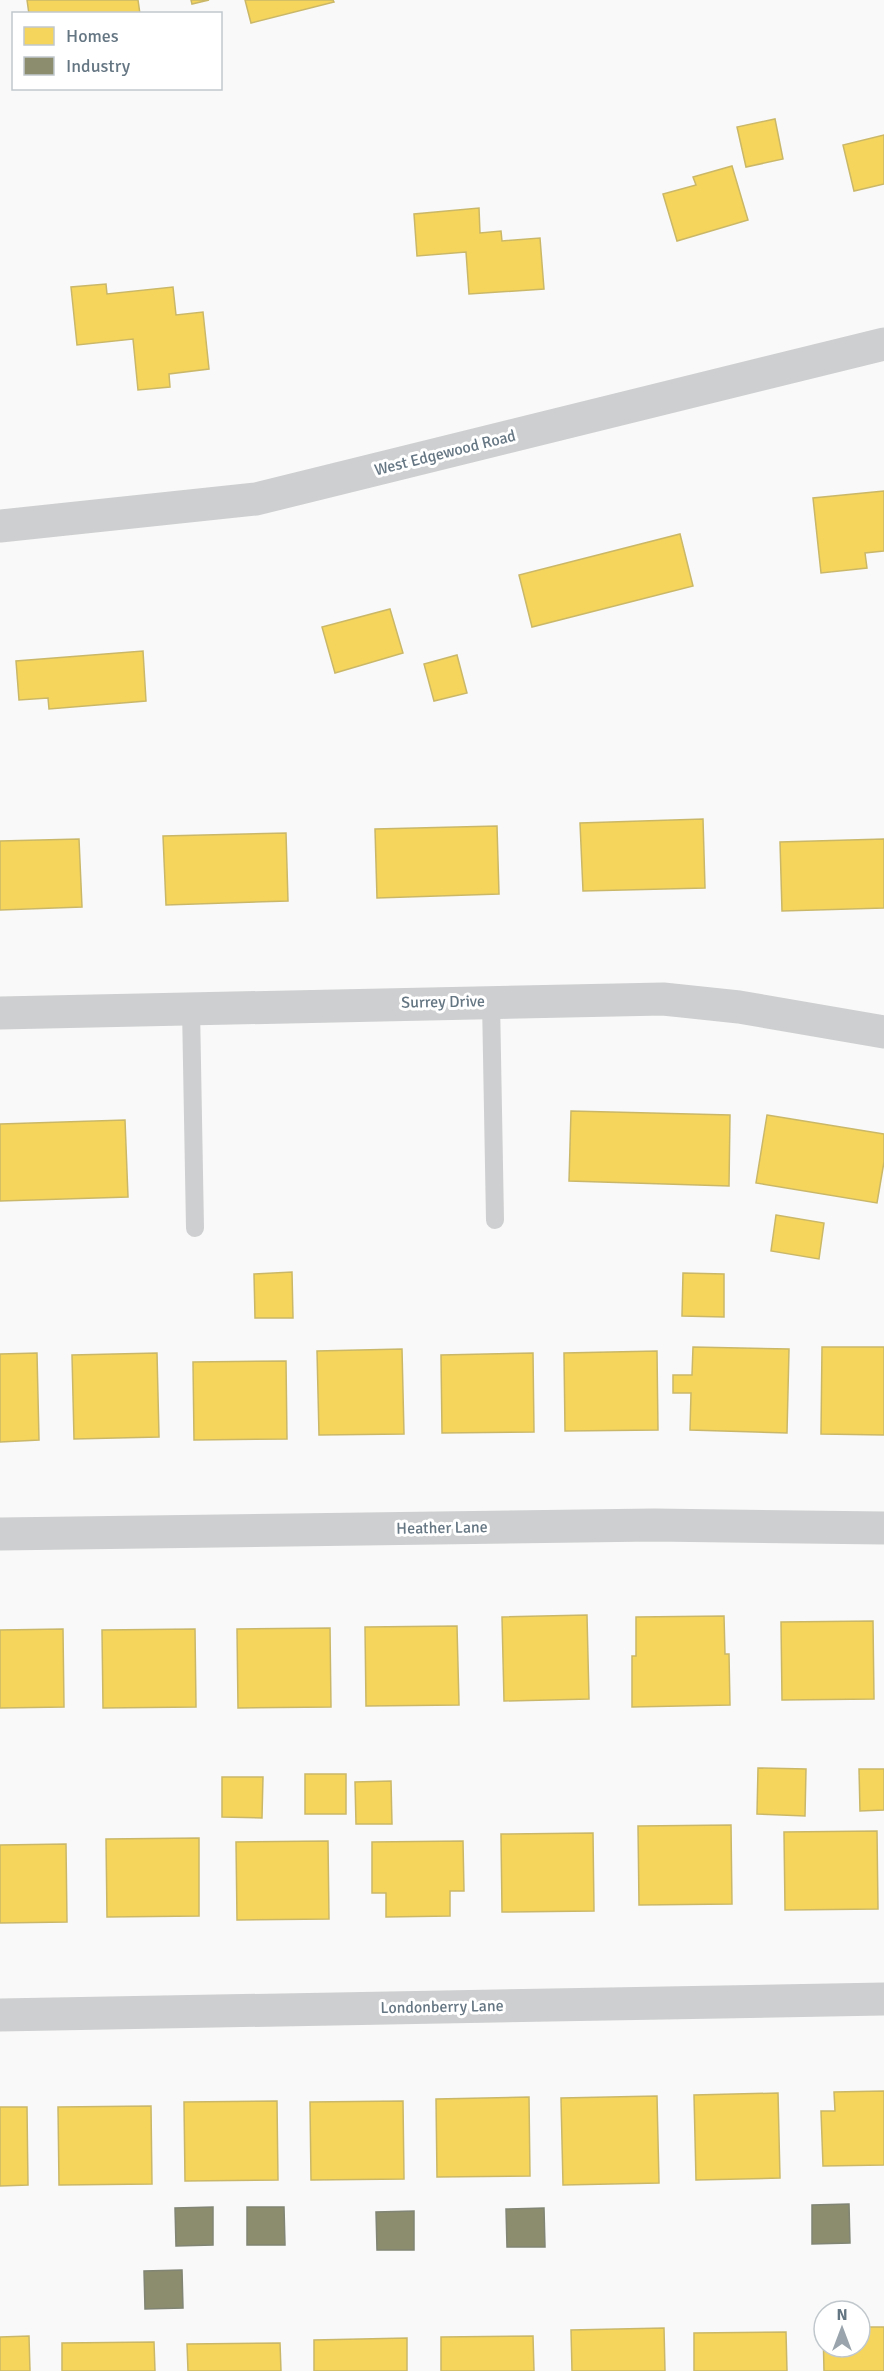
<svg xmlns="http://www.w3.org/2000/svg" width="884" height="2371" font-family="Signika,sans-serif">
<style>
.homes{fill:#f6d55c;stroke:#cab868;stroke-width:1.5}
.industry{fill:#8c8c6e;stroke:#808574;stroke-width:1.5}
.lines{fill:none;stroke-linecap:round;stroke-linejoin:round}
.service{stroke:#cecfd0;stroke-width:18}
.minor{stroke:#cecfd0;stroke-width:33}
.labels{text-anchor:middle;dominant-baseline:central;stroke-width:6;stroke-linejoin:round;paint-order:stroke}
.street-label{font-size:16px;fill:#657683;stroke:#fff}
</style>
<rect width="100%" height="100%" fill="#f9f9f9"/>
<path class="homes" d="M27,0h111l2,14h-111z
M191,0h18l-17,4z
M245,0h88l1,2 -83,21z
M775,119l8,40 -37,8 -9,-40z
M884,135v49l-30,7 -11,-46z
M732,166l16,54 -71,21 -14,-47 33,-9 -3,-8z
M479,208l1,25 21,-2 1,10 38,-3 4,51 -75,5 -3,-42 -49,4 -3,-42z
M106,284l1,10 66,-7 3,28 27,-3 6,57 -40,5 1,13 -32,3 -5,-51 -56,6 -6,-58z
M884,491v60l-19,2 2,15 -46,5 -8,-75z
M680,534l13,52 -161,41 -13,-52z
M390,609l13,44 -68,20 -13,-46z
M143,651l3,50 -97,8 -1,-11 -29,2 -3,-39z
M457,655l10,38 -33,8 -10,-37z
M703,819l2,69 -122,3 -3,-68z
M497,826l2,68 -122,4 -2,-69z
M286,833l2,68 -122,4 -3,-69z
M79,839l3,68 -82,3v-69z
M884,839v69l-102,3 -2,-69z
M571,1111l159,4 -1,71 -160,-5z
M767,1115l117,19v28l-7,41 -121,-20z
M125,1120l3,77 -128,4v-77z
M776,1215l48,8 -5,36 -48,-8z
M292,1272l1,46h-38l-1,-44z
M683,1273l41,1v43l-42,-1z
M693,1347l96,2 -2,84 -97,-3 1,-37h-18v-18h19z
M822,1347h62v88l-63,-1z
M402,1349l2,85 -85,1 -2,-84z
M657,1351l1,79 -93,1 -1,-78z
M37,1353l2,87 -39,2v-88z
M157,1353l2,84 -85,2 -2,-84z
M533,1353l1,79 -92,1 -1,-78z
M286,1361l1,78 -93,1 -1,-78z
M587,1615l2,84 -85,2 -2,-84z
M724,1616l1,38h4l1,51 -98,2v-51h4v-39z
M873,1621l1,78 -92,1 -1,-78z
M457,1626l2,79 -93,1 -1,-79z
M330,1628l1,79 -93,1 -1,-79z
M63,1629l1,78 -64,1v-78z
M195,1629l1,78 -93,1 -1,-78z
M758,1768l48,1 -1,47 -48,-2z
M859,1769h25v41l-24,1z
M305,1774h41v40h-41z
M222,1777h41l-1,41 -40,-1z
M391,1781l1,43h-36l-1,-42z
M731,1825l1,79 -93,1 -1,-79z
M877,1831l1,78 -93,1 -1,-78z
M593,1833l1,78 -92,1 -1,-78z
M199,1838v78l-92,1 -1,-78z
M328,1841l1,78 -92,1 -1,-78z
M463,1841l1,50h-14v25l-64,1v-24h-14v-51z
M66,1844l1,78 -67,1v-78z
M884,2091v74l-61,1 -2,-55h14l-1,-19z
M778,2093l2,85 -84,2 -2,-85z
M657,2096l2,87 -96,2 -2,-87z
M529,2097l1,79 -93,1 -1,-78z
M277,2101l1,79 -93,1 -1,-79z
M403,2101l1,78 -93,1 -1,-78z
M151,2106l1,78 -93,1 -1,-78z
M0,2107h27l1,78 -28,1z
M860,2327h24v44h-60l-1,-43 1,19h36z
M664,2328l1,43h-93l-1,-41z
M786,2332l1,39h-93v-38z
M29,2336l1,35h-30v-34z
M533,2336l1,35h-93v-34z
M407,2338v33h-93v-31z
M154,2342l1,29h-93v-28z
M280,2343l1,28h-93l-1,-27z"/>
<path class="industry" d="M849,2204l1,39 -38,1v-39z
M213,2207v38l-37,1 -1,-38z
M247,2207h37l1,38h-38z
M544,2208l1,39h-38l-1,-38z
M414,2211v39h-37l-1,-38z
M182,2270l1,38 -38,1 -1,-38z"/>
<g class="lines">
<path class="service" d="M491,1001l4,219
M191,1008l4,220"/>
<path class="minor" d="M0,526l256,-27 628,-155
M0,1013l663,-14 76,8 145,25
M0,1534l654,-9 230,3
M0,2015l884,-16"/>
</g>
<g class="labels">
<g class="street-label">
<text transform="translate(445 453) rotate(-14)">West Edgewood Road</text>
<text transform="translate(443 1002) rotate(-1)">Surrey Drive</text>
<text transform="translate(442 1528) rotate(-1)">Heather Lane</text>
<text transform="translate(442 2007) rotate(-1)">Londonberry Lane</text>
</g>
</g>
<rect x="12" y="12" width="210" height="78" fill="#ffffff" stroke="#c1c8cd" stroke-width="1.5"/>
<rect x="24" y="27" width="30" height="18" fill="#f6d55c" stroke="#c1c8cd" stroke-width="1.5"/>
<text x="66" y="42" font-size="18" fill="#657683">Homes</text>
<rect x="24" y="57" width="30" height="18" fill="#8c8c6e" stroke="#c1c8cd" stroke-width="1.5"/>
<text x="66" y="72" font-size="18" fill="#657683">Industry</text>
<g transform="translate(842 2329)"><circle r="28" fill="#ffffff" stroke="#c1c8cd" stroke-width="1.5"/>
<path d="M0-4.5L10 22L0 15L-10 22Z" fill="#99a4ac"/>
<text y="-9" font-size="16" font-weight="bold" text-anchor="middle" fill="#657683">N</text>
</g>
</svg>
